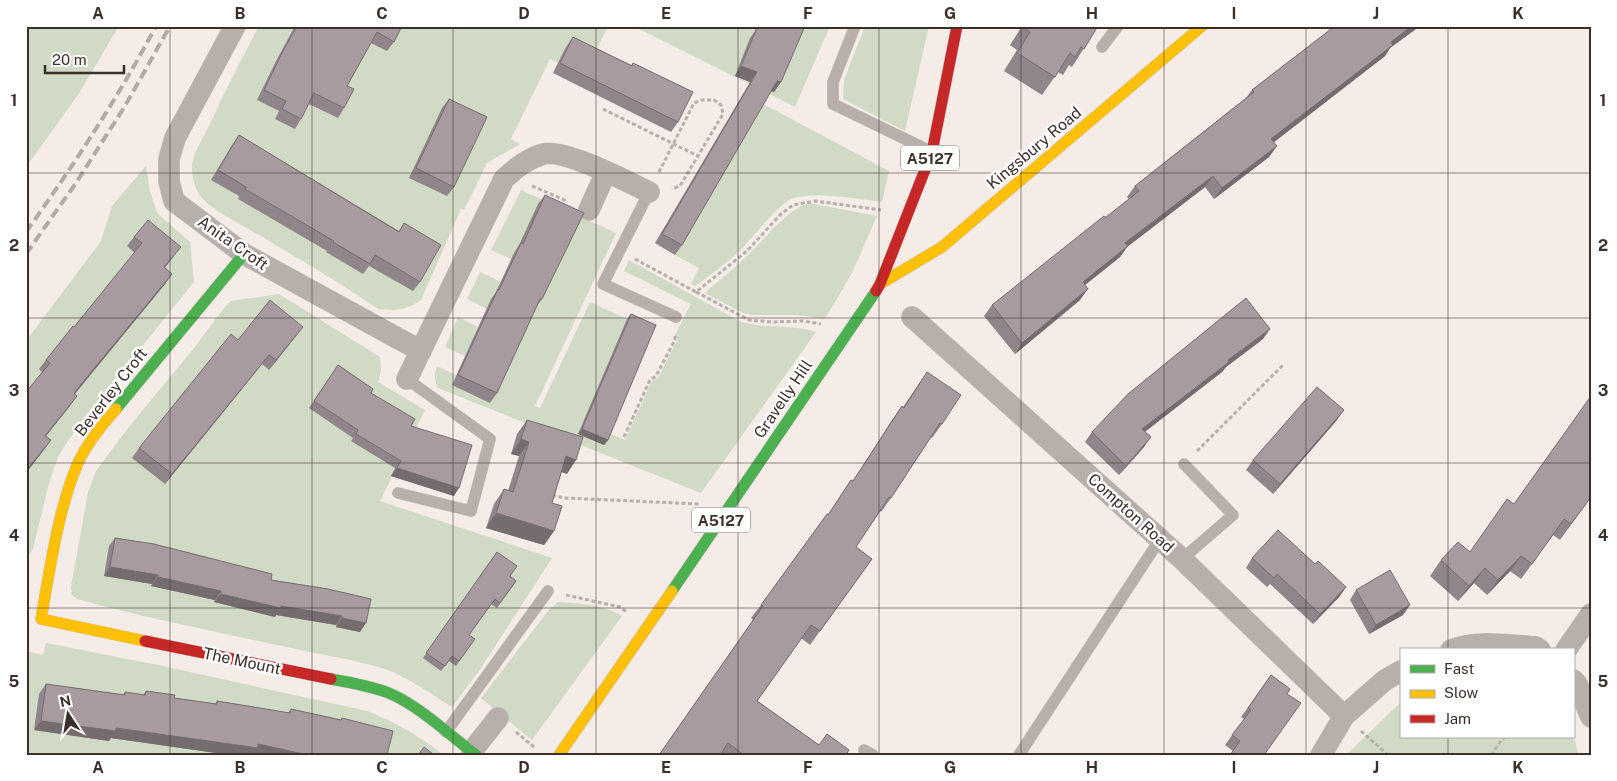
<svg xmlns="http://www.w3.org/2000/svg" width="1617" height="781" font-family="'Public Sans',sans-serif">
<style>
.green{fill:#d0dac5}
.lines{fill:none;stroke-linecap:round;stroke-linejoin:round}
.lane-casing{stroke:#cfc6c2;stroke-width:12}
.street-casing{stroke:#cfc6c2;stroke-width:22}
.fast-casing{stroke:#cfc6c2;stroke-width:12}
.slow-casing{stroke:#cfc6c2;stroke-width:12}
.jam-casing{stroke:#cfc6c2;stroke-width:12}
.path{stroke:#b8b0ac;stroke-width:3;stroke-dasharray:4 2.5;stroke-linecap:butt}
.lane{stroke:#b8afab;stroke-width:11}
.street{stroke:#b8afab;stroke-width:21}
.fast{stroke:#4caf50;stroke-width:11}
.slow{stroke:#ffc107;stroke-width:11}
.jam{stroke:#c62828;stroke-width:11}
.rail{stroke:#b3aaa6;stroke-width:4;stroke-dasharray:10 5;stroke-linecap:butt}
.wall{fill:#90858a}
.shaded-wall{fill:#756c70}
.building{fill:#a79ba0;stroke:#756c70}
.grid{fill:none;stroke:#3b2f2a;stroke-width:1;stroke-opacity:0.55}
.labels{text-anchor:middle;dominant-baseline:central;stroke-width:5;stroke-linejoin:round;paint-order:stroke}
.shield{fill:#fff;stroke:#766d6a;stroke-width:1}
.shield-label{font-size:15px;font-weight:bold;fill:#3b2f2a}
.street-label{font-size:16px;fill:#3b2f2a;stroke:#fff}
.neatline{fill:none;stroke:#3b2f2a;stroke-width:2}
.grid-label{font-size:16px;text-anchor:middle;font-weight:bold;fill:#3b2f2a}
</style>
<rect width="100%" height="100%" fill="#f5ebe7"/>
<path class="green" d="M26,26h93l-41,69 -52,72z
M259,26h349l-16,33 -34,4 -8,-4 -39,80 9,5 -33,19 -23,47 -3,-1 -40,91c-14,10 -26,11 -43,9 -39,-27 -79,-50 -119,-74 -17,-10 -44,-23 -57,-37 -8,-9 -10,-21 -10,-32 1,-13 10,-26 16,-38 16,-35 33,-68 51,-102z
M633,26h197l-35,81z
M865,26h64l-24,105 -62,-32 1,-19z
M763,104l126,67 -7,31c-24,-3 -66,-11 -88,-4 -17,6 -40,39 -54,53 -15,13 -29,24 -45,35l-4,-2 8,-16 -24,-13z
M146,166l4,25 7,22 33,29 4,40 -106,131 -23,32 -7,12 -9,26 -16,66 -7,11v-219l75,-100 11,-35z
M521,190l95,43 -81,173 5,2 50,-106 37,17 -48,115 29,-1 17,7 27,-59 6,-3 20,-39 -4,-2 17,-33 -67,-33 5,-11 110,61c25,9 52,2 77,11l-115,161 -263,-105c-4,-8 -4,-14 -1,-22l19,9 -4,10 13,-29 -20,-9 13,-30 20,10 -5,11 19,-39 -5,10 -20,-10 13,-27 21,10 10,-23 -20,-9z
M808,203l69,13 -25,57 -27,46 -27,-4h-46l-9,-2 -38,-20c14,-13 30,-25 44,-39 19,-18 33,-40 59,-51z
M279,294l101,63 1,14 -3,11 47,28 -45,91 172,57 -71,110 -29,39c-19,-12 -38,-25 -59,-35 -28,-11 -67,-16 -97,-23 -73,-16 -147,-30 -219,-50l-5,-4 -1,-8 17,-95 8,-21 32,-43 66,-80 30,-40 7,-7z
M558,602c21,1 46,3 64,14l-90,124 -51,-42 68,-88z
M46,643l112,22 209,46c28,11 53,25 76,44h-417v-104l17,4z
M1401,702v35h172v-5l5,23h-232z"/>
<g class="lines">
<g class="lane-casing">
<path id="lane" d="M855,26l-22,56v22l99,48
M1102,47l16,-21
M649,192l-46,92 73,33
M398,493l73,18 19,-72 -83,-60
M1182,559l51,-44 -49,-51
M446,732l102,-141
M864,750l9,5
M1019,755l141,-216"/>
</g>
<g class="street-casing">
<path id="street" d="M235,26l-60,112 -6,21v22l5,20 70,53 177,97
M589,210l17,-38
M912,317l270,242 162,157
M407,379l97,-200c12,-11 23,-20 39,-25 21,-6 85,28 106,38
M1451,650c26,-10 58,-5 85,-3l4,3
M1566,650l25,-36
M1573,680l4,4 14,33
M472,751l26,-33
M1321,755l23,-39 41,-36 16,-9"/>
</g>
<g class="fast-casing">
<path id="fast" d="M116,409l128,-155
M672,591l204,-300
M331,679c20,4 42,7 60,15 28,12 60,42 85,61"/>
</g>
<g class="slow-casing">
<path id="slow" d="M880,284l62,-37 260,-221
M116,409c-14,16 -29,34 -38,54 -20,46 -28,106 -37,156l104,22
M559,755l113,-164"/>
</g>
<g class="jam-casing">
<path id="jam" d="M876,291l4,-7 52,-132 25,-126
M145,641l186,38"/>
</g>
<path class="path" d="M603,109l95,47
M659,172l35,-69 8,-3h12l7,5 2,9 -43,72 -8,3
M532,186l35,15
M635,259l61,33 51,-41 34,-37 12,-9 22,-4 66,9
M696,292l53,28 23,2 31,-1 18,3
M624,437l26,-57 6,-4 19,-36v-4
M1197,451l86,-86
M552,495l12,3 136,6
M566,595l54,12 7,5
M1361,731l27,24
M516,732l18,15
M1491,755l13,-18"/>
<use href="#lane" class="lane"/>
<use href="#street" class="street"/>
<use href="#fast" class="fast"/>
<use href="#slow" class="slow"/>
<use href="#jam" class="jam"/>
<path class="rail" d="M26,232c47,-66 92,-134 130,-206
M26,254l50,-71 49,-77 45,-80"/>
</g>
<path class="wall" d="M295,26h107l-8,16 -7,9 -16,-8 -24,43 -3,22 -6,10 -29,-14 -8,15 -6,10 -20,-10 4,-8 -22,-11 19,-39z
M756,26h49l-24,56 -7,10 -3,-1 -89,154 -7,10 -20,-12 95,-161 -15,-6 15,-38 5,-7z
M1022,26h76l-26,41 -3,-2 -6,10 -5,-3 -16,23 -38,-24 13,-21 -7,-5z
M1335,26h85l-30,22 -5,8 -111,86 -5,15 -55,42 -9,-12 -78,60 -7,10 -35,28 -5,15 -65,54 -31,-38 8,-11 137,-106 -2,-2 8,-11 111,-88 6,-8z
M573,37l58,28 2,-2 45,59 -7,10 -118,-59 13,-26z
M449,99l5,88 -7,9 -38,-18 33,-70z
M239,135l160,96 5,-8 16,59 -7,9 -44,-25 -6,8 -37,-22 1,-1 -89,-52 1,-3 -28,-16 21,-35z
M545,195l-3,104 -5,7 -40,87 -7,10 -38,-18 39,-86 5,-7 18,-39 5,-8 19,-41z
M134,237l40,19 -9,12 7,6 -7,10 -90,110 2,2 -31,40 5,4 -25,33v-81l16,-20 -3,-3 7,-9 28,-33 61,-74 -8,-7z
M631,314l-23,126 -4,5 -26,-11 49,-115z
M296,336l-27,34 -7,-6 -97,120 -33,-26 7,-10 99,-108z
M1263,339l-37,28 -4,5 -77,60 -1,15 -25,28 -34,-33 7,-10z
M338,365l73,61 43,70 -63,-20 4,-8 -44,-27 2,-3 -44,-30z
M927,372l15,52 -10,14 -1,-1 -40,61 -10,14 -1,-1 -24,36 16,12 -62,86 -9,-7 -44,63 62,44 27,10h-187l94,-135 -2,-2 10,-13 67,-90 23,-35 2,1 39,-61 10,-14 1,1z
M527,420l40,54 -6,-2 -9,31 2,28 -10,14 -58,-17 8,-24 10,-15 4,2 11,-35 -8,-2 6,-20z
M1337,420l-64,74 -27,-24 7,-10z
M1591,497l-31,43 -7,-5 -32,44 -11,-8 -23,24 -13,-12 -16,18 -28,-25 11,-16 29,-8 44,-48z
M115,538l156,42 57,9 32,43 -24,-5v-2l-60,-10 -1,2 -61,-15 1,-2 -64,-14 1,-2 -48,-8 5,-30z
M497,552l13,24 6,5 -19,27 -6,-4 -22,31 6,4 -19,27 -7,-5 -8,10 -18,-13z
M1252,558l63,6 31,23 -7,10 -26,27 -43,-40 -3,3 -21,-19z
M1356,590l47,25 -34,19 -19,-34z
M1271,675l19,14 -57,62 -8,-6 19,-26 -3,-2z
M46,684l77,11 2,-3 18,3 3,-4 28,7 41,6 2,-3 71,12 3,-4 50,11 1,-2 45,37h-157l-119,-17 -2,3 -75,-11 5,-36z"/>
<path class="shaded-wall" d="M1412,26h8l-30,22 -5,8 -121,94 7,-11 120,-97z
M741,66l16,6 -7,10 -15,-6z
M777,81l4,1 -7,10 -4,-1z
M1277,146l-8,11 -55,42 8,-11z
M1213,176l-8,11 -78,60 -7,10 -45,36 8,-11 42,-39z
M172,274l-7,10 -98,119 7,-10z
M1088,289l-8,11 -65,54 7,-11z
M303,327l-7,9 -27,34 7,-10z
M1270,329l-7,10 -37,28 -4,5 -87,67 7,-10 86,-69z
M269,355l-7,9 -97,120 7,-10z
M77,396l-7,10 -32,40 7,-10z
M1344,410l-7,10 -64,74 7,-10z
M582,429l26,11 -4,5 -26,-11z
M1151,437l-7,10 -25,28 7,-9z
M521,439l8,3 -10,14 -8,-2z
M51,440l-7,10 -18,23v-2z
M566,456l10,4 -9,14 -10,-4z
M397,468l62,20 -5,8 -63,-20z
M496,513l58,18 -10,14 -58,-17z
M1521,556l-11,15 -23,24 11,-15z
M110,567l48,8 -6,9 -48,-8z
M1485,568l-11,15 -16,18 11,-15z
M158,577l63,14 -6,9 -64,-14z
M1346,587l-7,10 -26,27 7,-10z
M221,594l60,12 61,10 -6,9 -60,-10 -1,2 -61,-15z
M1410,605l-7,10 -34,19 7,-9z
M342,618l24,5 -6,9 -24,-5z
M41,721l217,23 50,11h-78l-119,-17 -2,3 -75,-11z"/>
<path class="building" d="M297,26h105l-8,16 -17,-10 -30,54 7,3 -10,19 -30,-15 -13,26 -19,-10 4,-8 -22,-11 19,-39z
M760,26h45l-24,56 -4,-1 -95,164 -20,-11 95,-162 -16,-6 16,-38 2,1z
M1023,26h75l-14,23 -3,-2 -6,10 -5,-4 -15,24 -38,-24 13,-21 -7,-5z
M1335,26h77l-21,16 2,3 -122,94 6,7 -55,42 -9,-12 -88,67 3,3 -45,36 5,7 -66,54 -30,-38 112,-89 1,2 34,-27 -4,-5 119,-94 -2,-2z
M573,37l59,29 1,-3 60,29 -15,30 -118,-59z
M449,99l38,18 -33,70 -38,-19z
M239,135l160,97 5,-9 37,22 -21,37 -45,-27 -5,9 -37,-22 1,-1 -89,-52 1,-2 -28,-17z
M545,195l39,18 -42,86h-2l-43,94 -39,-18 40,-86 1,1 22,-47 2,1z
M148,220l33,27 -17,20 8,7 -98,119 3,3 -32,40 6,4 -25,31v-79l24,-29 -4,-3 27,-34 1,1 68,-84 -8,-6z
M1246,298l24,31 -42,31 1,2 -87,67 9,8 -25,29 -34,-34 36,-38z
M270,300l33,27 -27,33 -7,-5 -97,119 -33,-26 92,-114 7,6z
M631,314l25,11 -48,115 -26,-11z
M338,365l35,24 -2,4 44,26 -4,7 61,19 -13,43 -62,-20 4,-7 -45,-27 2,-4 -44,-29z
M927,372l34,23 -19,29 -2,-1 -49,75 -2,-1 -33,50 16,12 -52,72 -9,-6 -54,76 62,44 8,-11 22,16 -3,5h-102l-16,-12 -8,12h-61l104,-149 -2,-1 66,-91 1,1 23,-35 2,1 49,-75 2,2z
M1317,387l27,23 -64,74 -27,-24z
M1591,396v101l-20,27 -7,-5 -32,45 -11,-8 -23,24 -13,-12 -16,18 -28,-26 17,-18 12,10 37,-53 7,5z
M527,420l56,17 -7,23 -10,-4 -7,24 -7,23 10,3 -8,25 -58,-18 8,-24 9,3 16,-50 -8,-3z
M1278,530l37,34 3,-3 28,26 -26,27 -43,-40 -3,4 -22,-20z
M115,538l39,6 118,30 -1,6 57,9 43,10 -5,24 -24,-5v-2l-61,-10v2l-60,-14v-3l-63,-14v-2l-48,-8z
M497,552l20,14 -7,10 6,5 -16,22 -5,-4 -26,36 6,4 -16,22 -7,-5 -7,10 -19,-13z
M1390,570l20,35 -34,20 -20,-35z
M1271,675l19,14 -3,5 14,9 -37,52h-34l10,-14 -8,-6 19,-25 -3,-2z
M46,684l79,11v-3l20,3 1,-4 29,4 -1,3 43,6v-3l73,12 1,-4 50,11 1,-2 51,13 -6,24h-79l-50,-11v4l-142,-20v3l-75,-10z
M424,747l10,8h-16z"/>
<path class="grid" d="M170,26v729M312,26v729M453,26v729M596,26v729M738,26v729M879,26v729M1021,26v729M1164,26v729M1306,26v729M1448,26v624M26,173h1565M26,318h1565M26,463h1565M26,608h1565M1448,737v18"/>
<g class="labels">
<g class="shield">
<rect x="901" y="145.5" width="58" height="25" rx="4"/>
<rect x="692" y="507.5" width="58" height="25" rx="4"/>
</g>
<g class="shield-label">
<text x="930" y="158">A5127</text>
<text x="721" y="520">A5127</text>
</g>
<g class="street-label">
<text transform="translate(1034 148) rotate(-40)">Kingsbury Road</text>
<text transform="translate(233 243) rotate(35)">Anita Croft</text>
<text transform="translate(111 392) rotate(-52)">Beverley Croft</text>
<text transform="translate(783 399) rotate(-56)">Gravelly Hill</text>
<text transform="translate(1131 513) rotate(42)">Compton Road</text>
<text transform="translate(242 661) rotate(12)">The Mount</text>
</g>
</g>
<rect width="1617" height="781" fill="none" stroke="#ffffff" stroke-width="55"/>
<rect x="1400" y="648" width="175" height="90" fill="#ffffff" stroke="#b1acaa"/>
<rect x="1410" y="665" width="25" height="8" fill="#4caf50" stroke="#b1acaa"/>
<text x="1444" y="674" font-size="15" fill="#3b2f2a">Fast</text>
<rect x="1410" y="690" width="25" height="8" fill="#ffc107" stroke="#b1acaa"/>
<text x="1444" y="698" font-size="15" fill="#3b2f2a">Slow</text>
<rect x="1410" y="715" width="25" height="8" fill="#c62828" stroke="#b1acaa"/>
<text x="1444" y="724" font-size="15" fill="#3b2f2a">Jam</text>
<g transform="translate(68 714) rotate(348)" stroke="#ffffff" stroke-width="4" paint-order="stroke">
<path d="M0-4L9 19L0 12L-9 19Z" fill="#3b2f2a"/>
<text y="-8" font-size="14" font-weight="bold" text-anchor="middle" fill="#3b2f2a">N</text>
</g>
<path d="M45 65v8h79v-8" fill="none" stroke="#3b2f2a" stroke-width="2.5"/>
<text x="52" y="65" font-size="15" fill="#3b2f2a" stroke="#ffffff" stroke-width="4" paint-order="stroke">20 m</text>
<rect x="28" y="28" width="1562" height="726" class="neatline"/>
<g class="grid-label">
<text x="98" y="19">A</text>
<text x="240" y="19">B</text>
<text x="382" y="19">C</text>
<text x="524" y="19">D</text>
<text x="666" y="19">E</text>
<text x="808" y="19">F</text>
<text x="950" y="19">G</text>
<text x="1092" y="19">H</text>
<text x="1234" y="19">I</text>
<text x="1376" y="19">J</text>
<text x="1518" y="19">K</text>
<text x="14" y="106">1</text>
<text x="1603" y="106">1</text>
<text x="14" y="251">2</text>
<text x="1603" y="251">2</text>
<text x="14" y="396">3</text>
<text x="1603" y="396">3</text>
<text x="14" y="541">4</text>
<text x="1603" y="541">4</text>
<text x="14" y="687">5</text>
<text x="1603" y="687">5</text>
<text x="98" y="773">A</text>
<text x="240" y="773">B</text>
<text x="382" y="773">C</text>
<text x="524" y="773">D</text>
<text x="666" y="773">E</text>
<text x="808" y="773">F</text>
<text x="950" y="773">G</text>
<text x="1092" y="773">H</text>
<text x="1234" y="773">I</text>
<text x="1376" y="773">J</text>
<text x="1518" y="773">K</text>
</g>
</svg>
